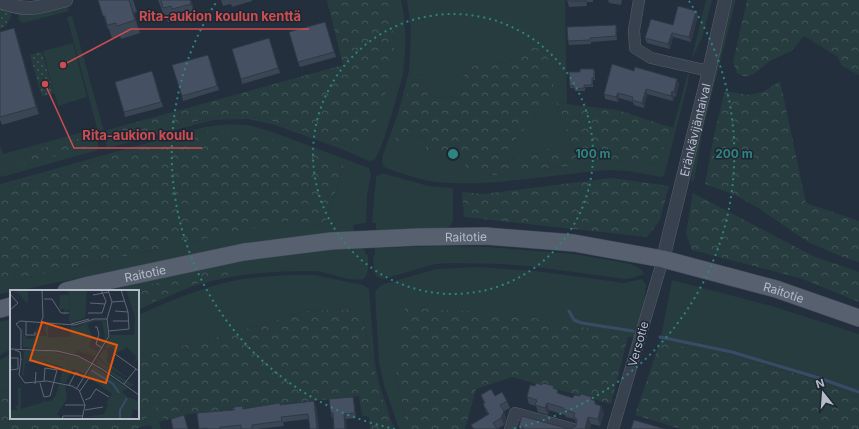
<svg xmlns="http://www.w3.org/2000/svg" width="859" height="429" font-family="Inter,sans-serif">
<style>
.grass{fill:#263c3f}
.forest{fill:url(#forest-crowns)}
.park{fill:url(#park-dots)}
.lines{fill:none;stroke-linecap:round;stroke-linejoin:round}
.stream{stroke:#394c67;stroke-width:3}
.minor-casing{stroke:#565f6c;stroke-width:12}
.tertiary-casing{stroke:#565f6c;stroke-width:14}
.primary-casing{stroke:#414a57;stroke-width:18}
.minor{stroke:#38414e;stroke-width:11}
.tertiary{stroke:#38414e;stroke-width:13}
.primary{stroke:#56606e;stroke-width:17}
.wall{fill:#3b4654}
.shaded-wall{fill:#303945}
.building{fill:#455162;stroke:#303945}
.ring{fill:none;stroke:#308480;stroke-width:2;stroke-dasharray:2 4}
.labels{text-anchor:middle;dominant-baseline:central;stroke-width:3;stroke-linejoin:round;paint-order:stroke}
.street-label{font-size:12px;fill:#b4bcc9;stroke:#1d2633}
.inset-river{fill:none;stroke:#394c67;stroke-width:2}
.inset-road{fill:none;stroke:#5e6776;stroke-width:1}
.view{fill:#e8590c;fill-opacity:0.15;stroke:#e8590c;stroke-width:2}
.inset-edge{fill:none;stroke:#b4bcc9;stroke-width:2}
.centre{fill:#308480;stroke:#1d2633;stroke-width:2}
.ring-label{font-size:12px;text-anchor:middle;font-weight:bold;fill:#308480;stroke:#1d2633;stroke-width:3;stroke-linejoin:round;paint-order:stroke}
.leader{fill:none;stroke:#ce4d50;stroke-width:1.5}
.callout-dot{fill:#ce4d50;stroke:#1d2633;stroke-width:1.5}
.callout-label{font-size:13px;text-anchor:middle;font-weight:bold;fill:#ce4d50;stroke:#1d2633;stroke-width:3;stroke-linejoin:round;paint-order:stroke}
</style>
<defs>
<pattern id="forest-crowns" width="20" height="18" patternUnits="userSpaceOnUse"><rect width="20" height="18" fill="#263c3f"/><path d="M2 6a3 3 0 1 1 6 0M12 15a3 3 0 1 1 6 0" fill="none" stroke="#435659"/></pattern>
<pattern id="park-dots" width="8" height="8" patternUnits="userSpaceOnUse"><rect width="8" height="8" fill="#263c3f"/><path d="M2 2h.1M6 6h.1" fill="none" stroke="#435659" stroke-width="1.8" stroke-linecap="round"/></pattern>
</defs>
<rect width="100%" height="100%" fill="#242f3e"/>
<path class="grass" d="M388,0h13c6,25 5,50 2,75 -4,13 -21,78 -28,84 -2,1 -5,2 -6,2l-25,-11 -69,-25 -27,-6 -35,1 -105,28 -2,-2 -2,-14 -82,22 -1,11 77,-21v6l-96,27 -2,-2v-30l3,9 94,-26 -30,-111 5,-1 32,115 11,-3 12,9 101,-23 38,5 90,30 39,-95z
M407,0h158l2,104 -10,-1 1,11 10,18 6,19 -9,3 -12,-7 -53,17v-7l39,-46 -15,-65 -17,18 -28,-3 -16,15 -2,21 -27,1 -6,-2 -7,-23 -24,71 11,-9 15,2 3,7 -1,7 2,3 34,4 8,14 18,4 130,-16 38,5 18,-37 15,-55 1,1 -1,9 -24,93 -3,1 -33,-6 -18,-1c-58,4 -124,19 -181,11 -14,-3 -28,-8 -41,-12l-5,-3 -1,-7 1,-4 16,-45 10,-39 2,-40z
M706,0h6l-10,38 -11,23z
M731,0h5l-33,129 -9,52 -3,-1 5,-37z
M68,6l1,5 -46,12c-4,-2 -5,-4 -5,-9l23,-2z
M73,43l14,54 -29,9 -15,-55z
M228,124l20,1 22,6 99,37 2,7 -4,20 -1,28 -10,1 -3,2 2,6 -113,13 -242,49v-11l288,-62 36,5 2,-3 18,-60 -137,-32 -82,21 -125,37v-5l205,-57z
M382,173l46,13 25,2v32l-2,5 -6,4 -69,1v-7h-4l4,-46z
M441,246l47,1 86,7 57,10 10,5 3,5 -12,4 -7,1 -89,-12 -34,-3 -53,-1 -14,1 -52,15 -6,-2 -3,-6 -1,-15 2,-1v-7z
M364,248l2,7h2c0,9 2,18 -5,24 -17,3 -35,-8 -51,-8 -40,0 -80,3 -118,15 -19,7 -38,16 -56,24v-19h-30c83,-21 169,-43 256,-43z
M476,267l60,4 88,12 18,-4 4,6 -2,20 -9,33 -127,-25 -112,62 8,39 2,15h-7l-15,-44 -5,-22 -4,-71 6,-7 55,-16z
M286,275h28l49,10 6,4 6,75 5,22 14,43h-2c-13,-39 -23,-79 -31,-120l-55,2 -84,25 -84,21v-42c32,-14 64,-28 99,-35 16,-3 33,-3 49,-5z
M672,280l100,26 87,28v64l-41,-18 -88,-24 -70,-14z
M11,319v30l-11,6v-33z
M11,354v35l-11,3v-32z
M153,408h3l5,9 5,3 -7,2 2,7h-9l-1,-4 -6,1 -1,-5z"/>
<path class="forest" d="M327,0h61l2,6 5,48 -14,59 -25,36 -90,-30 -38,-5 -101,23 -12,-9 228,-63z
M747,0h112v75l-17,-9 -4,-9 -34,-21 -13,15 -21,10 -16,13 -9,3 -8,-4 -4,-11z
M524,46l17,3 11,16 2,28 -53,64 -1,7 53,-17 12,7 9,-3 -6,-19 -10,-17 -1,-12 61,7 55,18 -18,37 -38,-5 -130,16 -18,-4 -8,-14 -34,-4 -2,-3 1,-7 -3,-7 -15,-2 -11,9h-3l20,-73 7,2 7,23 6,2 27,-1 2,-21 16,-15 28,3z
M780,81l26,122 53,18v41l-19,-6 -32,-14 -48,-33 -25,-14 -30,-11 9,-49 11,-44 23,4 15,-3z
M207,131l41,1 96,31 -18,60 -2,3 -36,-5 -288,62v-94l125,-37z
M95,134l3,10 -77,22v-12z
M611,178l58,8 -9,34 -13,17 -183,-20 -2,-25 21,2z
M693,193l120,63 46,16v30l-59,-24 -108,-28 -6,-17z
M237,266v7l-44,11 -55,24v-17h-11l43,-12z
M405,308l103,5 120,23 -17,68 -99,-27 -36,12 -11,40h-59l-2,-15 -8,-39z
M361,309c8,41 18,81 31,120h-22l-1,-12 -7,-2 -3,-19 -171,18 -22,6 -5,-3 -5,-9h-3l-9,13 1,5 -9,3h-136v-37l11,-3v29h127v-61l84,-21 84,-25z
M660,342l70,14 88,24 41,18v31h-178l-46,-14z"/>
<path class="park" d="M0,9l12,4 -6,13 -6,3z
M42,52l12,41 -12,4 -12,-42z"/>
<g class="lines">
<path class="stream" d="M569,311l5,9 8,3 51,8
M660,337l72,15 87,26 40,14"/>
<g class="minor-casing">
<path id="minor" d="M639,0l-5,30 1,18 16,10 58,13
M510,429l5,-16 58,16
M613,429l50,-170"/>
</g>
<g class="tertiary-casing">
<g id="tertiary">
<path d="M0,2c29,10 38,6 66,-2"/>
<path id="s1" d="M663,259l46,-188 16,-71"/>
</g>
</g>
<g class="primary-casing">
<g id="primary">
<path id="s2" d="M66,291l23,-6 155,-33 87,-11 87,-4 68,-1 88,7 89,16 113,30 83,29"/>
<path d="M0,309l11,-3"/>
</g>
</g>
<use href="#minor" class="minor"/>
<use href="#tertiary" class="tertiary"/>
<use href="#primary" class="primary"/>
</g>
<path class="wall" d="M98,0h35l4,12 -3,1 6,20 -19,6 -1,-3 -8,2 -3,-9h-1z
M158,0h33l5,17 -19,5 -1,-3 -8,3 -4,-9h-1z
M221,0h31v1l-20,6 -1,-3 -8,2z
M567,0h26v2h-6v4l-18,1z
M608,0h14l-1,5 -12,-2z
M696,11l2,5 -7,26 -18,-5 -3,12 -23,-6 -2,-5 28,-13z
M327,27l9,30 -36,10 -2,-5z
M14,28l25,86 -37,11 -2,-5v-88z
M617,29v11l-26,2v2l-22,1 -1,-4z
M271,43l9,30 -38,11 -1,-5z
M210,60l9,30 -36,11 -1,-5z
M595,71v9h-2v7h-8v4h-10l-1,-3h-4v-2z
M634,71l43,8 2,5 -3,13 -2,-1 -1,5 -26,-7 -3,14 -10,-3 -1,-3 -14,-4 -1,4 -13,-3 -1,-5z
M154,76l9,31 -38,10 -1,-5z
M535,386l20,3 4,5 14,4 19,2 5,5 4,1 3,8 -4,12 -9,-2 -1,5h-70l-1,-3 50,3 7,-3v-3l-1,-4 -9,-2 -1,-2 -16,-5 -1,5 -10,-3 -2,-6 -7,-2 -2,-7z
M481,395l14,1 12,5 3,7 -6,3 2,7 -2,7 -7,4h-24l-2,-4 17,-11 -2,-3 -3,-7 1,-1z
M353,397l1,4 2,17 -10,1 -14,-1 -1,-5z
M280,405l36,1 3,23h-9l-1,-10 -26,3 1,4 -27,3h-58l45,-20z"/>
<path class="shaded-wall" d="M129,0l5,13 6,20 -5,-13z
M190,0h1l5,17 -5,-13z
M585,0h1l1,2v4z
M696,11l2,5 -7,26 -2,-5z
M616,25l1,4v11l-1,-4z
M14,28l3,8 22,78 -3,-7z
M672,33l1,4 -3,12 -2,-5z
M677,79l2,5 -3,13 -2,-5z
M646,89l1,5 -3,14 -2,-5z
M672,91l2,5 -1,5 -2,-5z
M618,93l1,5 -1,4 -2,-5z
M314,401l2,5 3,23h-2z
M547,403l2,7 -1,5 -3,-7z
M601,406l3,8 -4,12 -2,-7z
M504,411l2,7 -2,7 -3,-7z
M344,414l2,5 1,10h-2z
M588,417l3,7 -1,5h-5z"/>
<path class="building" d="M98,0h31l6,20 -18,6 -1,-3 -9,2 -2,-9h-2z
M161,0h29l1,4 -19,5 -1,-3 -8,2z
M567,0h18v1h-18z
M678,6l18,5 -7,26 -17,-4 -4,11 -23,-6 6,-19 22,6z
M325,22l9,30 -36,10 -9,-30z
M616,25v11l-26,2v2l-22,1 -1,-14z
M14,28l22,79 -36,10v-85z
M269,38l9,30 -37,11 -9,-30z
M208,55l9,31 -35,10 -10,-31z
M612,64l22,7 1,-4 42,12 -3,13 -2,-1 -1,5 -25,-7 -4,14 -10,-3 1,-3 -15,-4 -2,4 -12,-3z
M580,69h14v9h-2v7h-8v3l-10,1v-3h-4l-1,-14h11z
M152,71l9,31 -37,10 -9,-30z
M536,383l6,2 1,-2 11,3 -1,2 5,2 -1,3 16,5 1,-3 6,1 1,-2 10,3v2l4,2v3l6,2 -3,13 -10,-2 -3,12h-62v-2l-4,-1 3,-10 47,13 7,-3 1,-6 -3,-4 1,-3 -12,-4 1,-1 -17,-5 -2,5 -10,-3 2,-5 -10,-3 3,-12 5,1z
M491,389l4,7 7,-4 5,9 -7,4 4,6 -3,7 -8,5 4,6h-23l-3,-4 18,-11 -6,-10 2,-1 -4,-8z
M353,397l2,16 -11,1 1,15h-11l-1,-16h-2l-2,-14z
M314,401l3,28h-7l-2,-15 -27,3 1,4 -30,4v4h-11v-4l-21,2v2h-13v-1l-8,1 -2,-16 37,-3v-3l9,-1v3l37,-6v2z
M184,415l4,14h-15l-2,-10z
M634,420l31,9h-34z"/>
<g class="ring">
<circle cx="453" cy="154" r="140"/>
<path d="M395 429A281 281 0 0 1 217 1M689 1A281 281 0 0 1 511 429"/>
</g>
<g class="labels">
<g class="street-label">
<text stroke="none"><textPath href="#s1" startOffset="133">Eränkävijäntaival</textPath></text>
<text stroke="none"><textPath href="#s2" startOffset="405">Raitotie</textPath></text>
<text stroke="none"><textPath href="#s2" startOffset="81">Raitotie</textPath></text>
<text stroke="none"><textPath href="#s2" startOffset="729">Raitotie</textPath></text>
<text transform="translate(638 344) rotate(-74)">Versotie</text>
</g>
</g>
<g transform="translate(10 290)">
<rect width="129" height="129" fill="#242f3e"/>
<path d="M50,5h10l-1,17v-3l-1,3 -2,-3 1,5 -4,1 2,-6h-6zM81,30h13l2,2 2,12 -2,5 -3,6 -2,1 4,-9 -3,-16h-7l-8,3 5,12 -4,15 -7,-1 4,-8 -11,3 6,6 15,3 5,-7 -5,9 -18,-5 -1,3 -53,-7 -1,-24 3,16v-10l2,10 7,-1 3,-13 1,11h9l-3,-8 3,-3 -4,-1 5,1v12l11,1 10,7 6,-18 -21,-2 23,2zM14,61h25l29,6 13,7 -2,5 -22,-3 -1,17 -6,-1 3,-13 2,2v-12l-34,-2 -6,4 -1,14 -2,2zM83,75l35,24 -10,3 -27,-22z" fill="#263c3f"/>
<path d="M116,0h13v69l-8,5 6,-6 -10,-11 -10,6 -5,-6 -7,2 5,-14h24l1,-18zM61,36l4,1 1,6 -7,12 -10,-7 -10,-1h21zM27,49h20l11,7 -4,5 -33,-4 -1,-7zM66,50l4,3 8,-2v4l-6,5 6,1v-5l10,6 -3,2 -15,-3 -7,-5zM93,60h5l-1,12 21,16 -17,-9 -12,-12zM21,67l34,2v12l-2,-4 -19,-5 -19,1zM88,68l12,12 24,15 -4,2 -34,-24zM59,70l19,9 -3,5 -12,-5 -8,14zM81,80l27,22 3,-2 6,7 12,4v10l-6,-2 -2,10 -46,-2 19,-3 4,-9 -2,-2 6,-9 -25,-18z" fill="#263c3f"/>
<path d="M5,0h13v12l-1,1zM56,0h21l-2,28 -16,5 1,-28zM49,94l6,1 2,14 -10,15 3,3 -4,2h-46v-9h8l-3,-3 3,-2v-17h3v21l23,-7 -1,-3 3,3 5,-1 5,-6zM112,102l5,6 -13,21h-8l-1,-3 9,-16z" fill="#263c3f"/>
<path class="inset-river" d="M81,80l22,14 6,9M110,129v-9l7,-12"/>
<path class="inset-road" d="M0,4l8,9 -8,7M83,5l16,-3M34,9h8l9,14h8M102,12l13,-1M80,13l15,1M105,21l13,1M78,23h14l4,-12 -5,-11M84,29h13M10,31l-4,3 5,6v20M10,31l55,4 19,-6M16,31v14h9v-3M103,31h16M31,32l2,-5 -1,-27M61,34l18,-5M85,37h2l2,7 -3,10 6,4M99,41l20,-2 -1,-17 -7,-22M0,59l47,2 21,5 24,13 37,26M5,60l5,2 1,8M105,64l24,17M11,69l-2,16 6,8 22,-2 25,5 7,4 6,15 -3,14M1,76l-1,4 8,-1v-11h-7M30,93l4,14 6,-1 7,-26 -12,-2 -1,13M25,94l1,-12M114,94l12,-15M59,95l7,-13 7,5M67,98l32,-52 -2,-17 5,-17 -4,-12M70,101l9,-13M75,110l5,-2 6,-9 13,8M55,115h20M75,120l18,-3M52,129l1,-3h20"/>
<path class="view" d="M32,32l75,23 -11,38 -76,-23z"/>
<rect width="129" height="129" class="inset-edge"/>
</g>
<circle cx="453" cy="154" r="6" class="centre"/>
<g class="ring-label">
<text x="593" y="158">100 m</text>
<text x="734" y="158">200 m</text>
</g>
<path class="leader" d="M63 65L131 29H309M45 84L74 148H202"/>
<g class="callout-dot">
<circle cx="63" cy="65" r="4"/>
<circle cx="45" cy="84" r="4"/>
</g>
<g class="callout-label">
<text x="220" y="21">Rita-aukion koulun kenttä</text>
<text x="138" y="140">Rita-aukion koulu</text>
</g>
<g transform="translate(823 393) rotate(343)" stroke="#1d2633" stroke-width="3" paint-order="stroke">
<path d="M0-3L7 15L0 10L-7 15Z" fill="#b4bcc9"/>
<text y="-6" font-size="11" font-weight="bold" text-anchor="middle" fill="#b4bcc9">N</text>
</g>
</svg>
